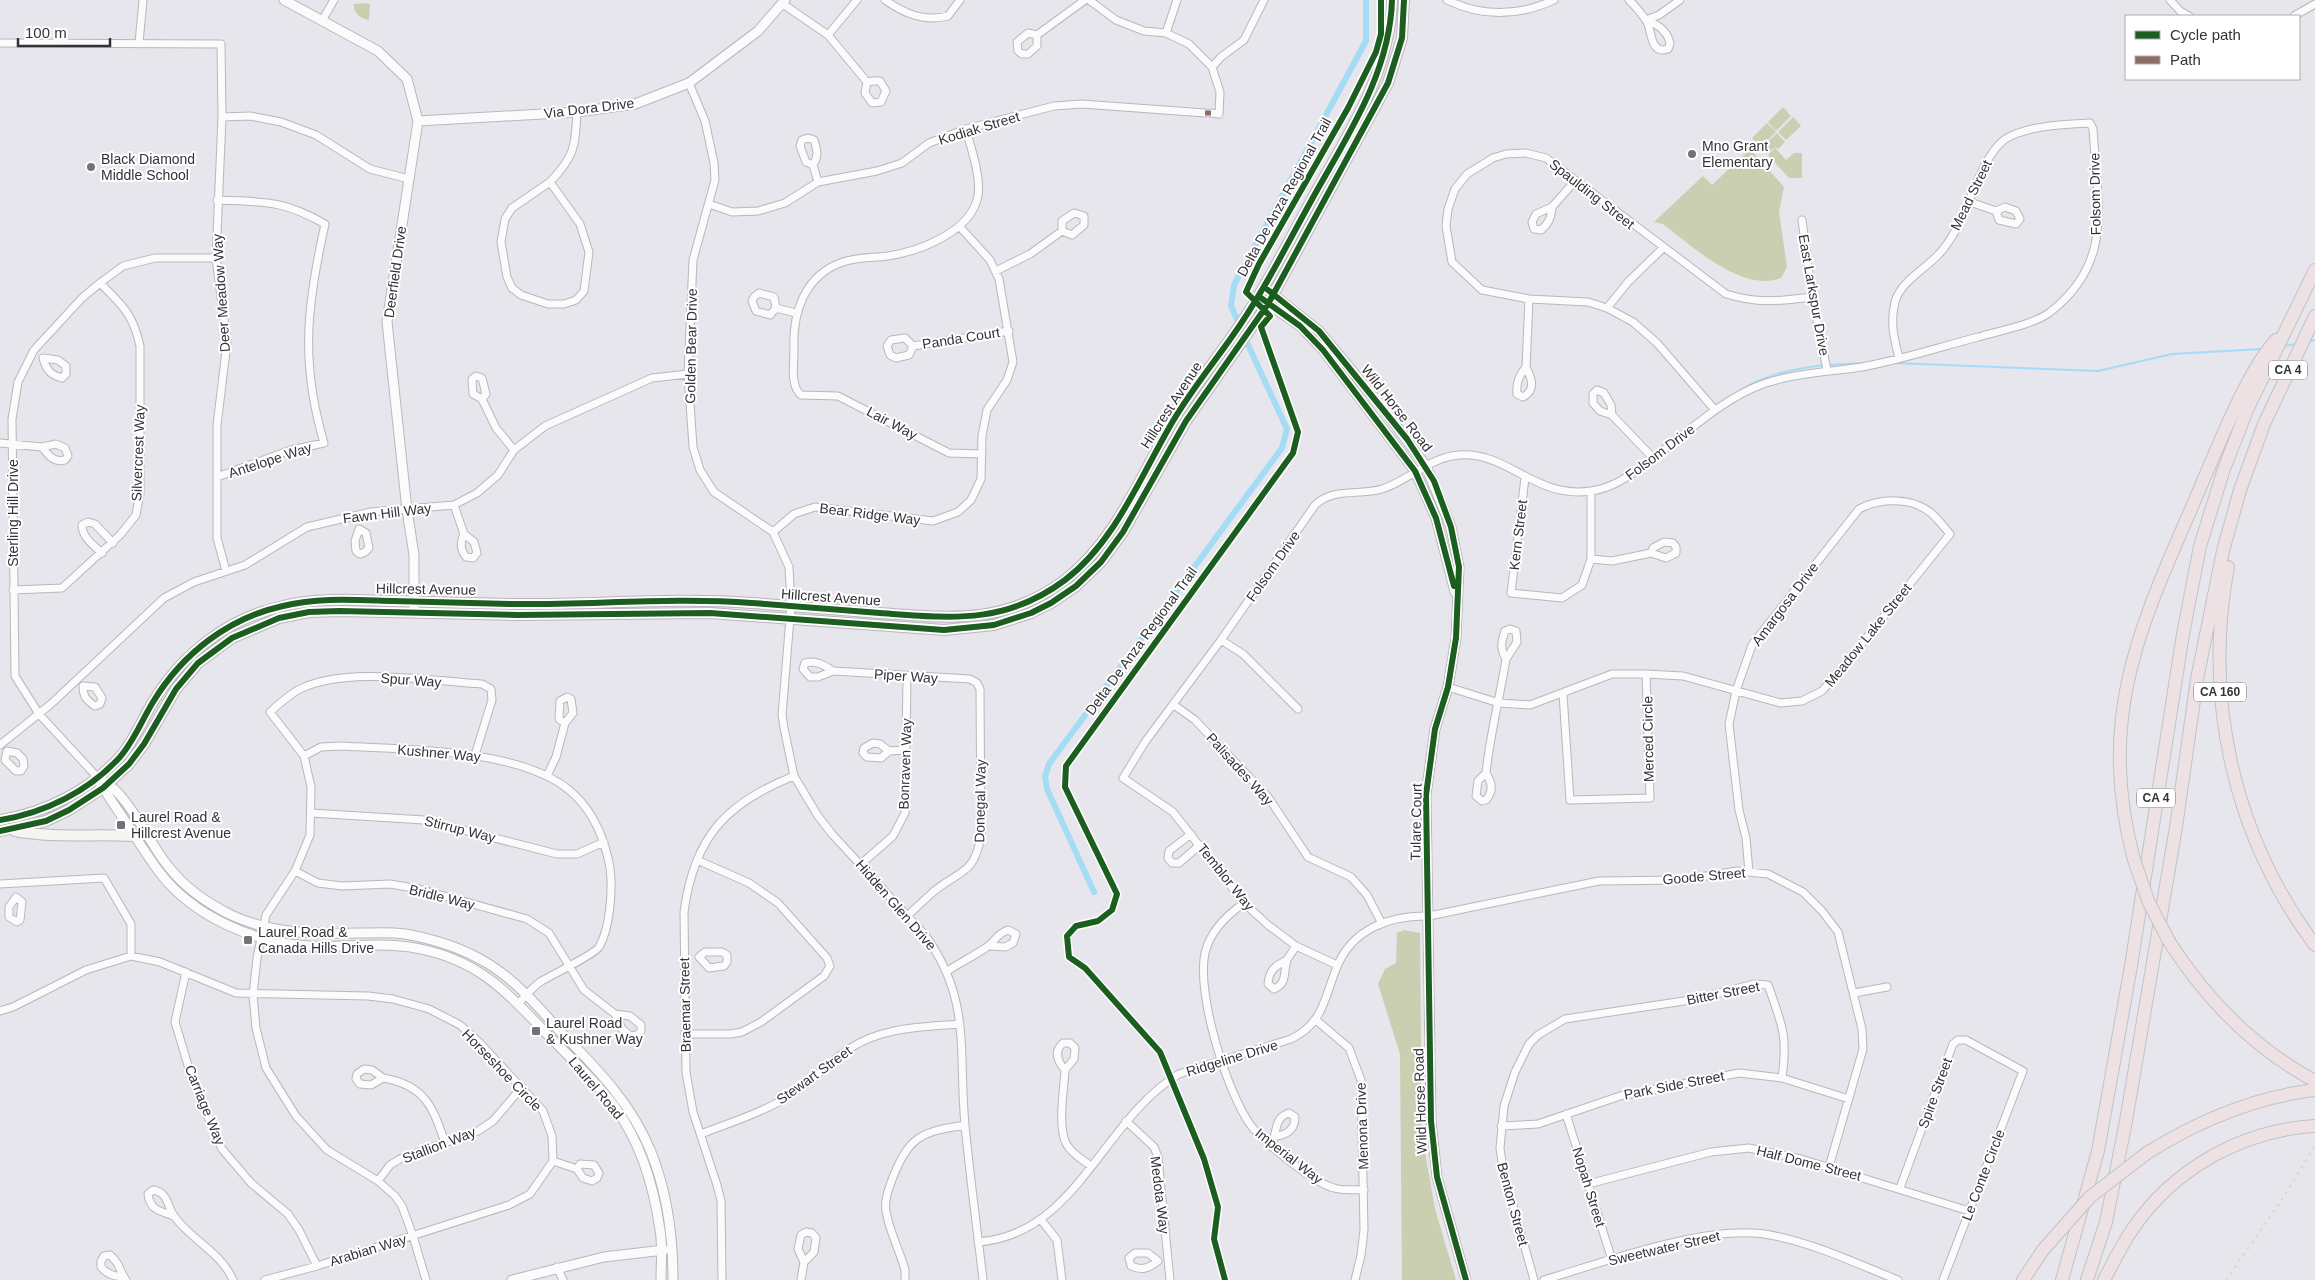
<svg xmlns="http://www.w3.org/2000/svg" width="2315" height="1280" font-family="Arial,sans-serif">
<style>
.green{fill:#c9cfb0}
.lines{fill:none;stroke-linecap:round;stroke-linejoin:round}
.stream{stroke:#a4dcf6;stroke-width:2}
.canal{stroke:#a4dcf6;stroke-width:6}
.minor-casing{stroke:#b8b8bc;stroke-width:9}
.tertiary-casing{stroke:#b8b8bc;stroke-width:11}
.secondary-casing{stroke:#b8b8bc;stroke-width:12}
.motorway-casing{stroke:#c2c2c5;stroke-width:14}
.minor{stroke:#fbfbfc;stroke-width:7}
.tertiary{stroke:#fbfbfc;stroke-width:9}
.secondary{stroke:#f7f4f4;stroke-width:10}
.motorway{stroke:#ede1e3;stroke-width:12}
.rail{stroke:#d5d5d8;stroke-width:2;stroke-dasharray:2.5 5;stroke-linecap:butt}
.motorway-bridge-casing{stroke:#c2c2c5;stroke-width:14;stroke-linecap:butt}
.motorway-bridge{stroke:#ede1e3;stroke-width:12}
.quiet{stroke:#8d6e63;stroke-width:5;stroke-dasharray:10 5;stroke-linecap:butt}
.cycleway-casing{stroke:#fff;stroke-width:9}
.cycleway{stroke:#1b5e20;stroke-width:6}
.poi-dot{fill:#727277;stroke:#fff;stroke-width:2}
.labels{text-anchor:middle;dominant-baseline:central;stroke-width:4;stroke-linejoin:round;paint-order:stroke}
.shield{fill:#fff;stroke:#707074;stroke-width:1}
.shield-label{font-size:12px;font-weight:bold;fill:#333338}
.street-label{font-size:14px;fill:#333338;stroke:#fff}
.poi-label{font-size:14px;fill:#333338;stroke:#fff;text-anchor:start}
</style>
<rect width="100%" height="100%" fill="#e6e6ec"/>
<path class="green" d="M366,3l4,1 -1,16c-8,-1 -16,-7 -15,-16z
M1783,107l8,9 -15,15 -8,-9z
M1793,117l8,9 -15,14 -8,-8z
M1767,123l9,9 -15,15 -9,-9z
M1777,133l8,9 -7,7 -3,-2 -8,7 -5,-6z
M1775,148l11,12 8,-7h8v25h-13l-21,-23z
M1750,149l34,38 -5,25 8,55 -6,11c-39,15 -89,-32 -118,-54l-9,-2 49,-46 9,9z
M1404,930l16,3 2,202 13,74 21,71h-54l-2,-226 -22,-70 7,-15 11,-6 1,-30z"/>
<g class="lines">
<path class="stream" d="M2308,342l7,-2
M2284,346l12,-2
M1894,363l204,8 74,-17 90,-5
M1829,365l35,-2
M1735,394c26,-19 58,-25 89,-29"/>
<path class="canal" d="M1240,326l-9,-20 3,-21 132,-244v-41
M1094,892l-47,-103 -2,-12 4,-13 233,-316 5,-19 -43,-93"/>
<g class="minor-casing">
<path id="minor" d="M885,0c20,14 39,22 63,16l12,-16
M1089,0l27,20 28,11 22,2 23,11 23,23 8,25 -1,22 -8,-1
M1447,0c35,17 72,16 107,0
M1629,0c6,6 13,14 18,22 5,9 3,33 21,27l2,-5c-2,-13 -13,-20 -24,-24
M2170,0l10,11 9,5
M783,4l45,31 39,47
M2294,16l21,-12
M323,19l11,-19
M1646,20l13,-5 21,-15
M1028,33l9,2v11l-9,8h-6l-4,-3 -1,-9z
M1166,33l11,-33
M828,35l29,-35
M1037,35l48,-35
M0,43l221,1 1,73 -6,141 11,85 -10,82v113l9,33
M139,43l4,-43
M1212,67l9,-10 23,-17 20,-40
M873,81h7l6,10 -5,11 -9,1 -7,-10 2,-11z
M689,83l16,38 9,42 1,17 -22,80 -5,114 5,73 7,23 14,22 59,40 16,35 2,39 -9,109 2,13 10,48 24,40 14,18 93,101c47,65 33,116 40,190 5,52 12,103 18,155
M222,117l28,-1 31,6 35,13 54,34 39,10
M966,129c5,20 15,46 12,67 -7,36 -58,55 -90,60 -15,2 -31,1 -45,6 -39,13 -51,52 -49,89 0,13 -4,35 7,44l37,1 111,57 33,1
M808,138l6,2c3,9 5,16 -1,25l-7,-3 -6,-16 2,-6z
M813,165l5,17
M550,182l30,42 9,28 -5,39 -8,9 -12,4h-16l-27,-9 -9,-7 -5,-11 -6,-35 4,-23 7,-11z
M550,182c25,-26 25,-35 27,-70
M1970,202l26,9 9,-4 11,4 4,8 -4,5 -17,-4 -3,-9
M709,204l23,8 26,-1 27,-8 33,-21 59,-11 25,-8 27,-20 37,-14 88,-23 28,-2 123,9
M1552,207c-1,11 -3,16 -11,23l-7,-1 -2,-7 4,-8z
M1552,207l23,-26
M1074,213l10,3v9l-12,10 -10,-4v-10z
M1802,220l10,77 15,73
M996,271l34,-17 32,-23
M759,293l15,4 2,11 -6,7 -14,-4 -4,-10 2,-4z
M776,308l20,5
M1607,308l21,-26 35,-34
M905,338l8,8 -4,9 -13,3 -6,-3 -3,-9 4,-6z
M913,346l96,-15
M43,358l15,2 8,6v8l-4,4c-12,-3 -16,-9 -19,-20z
M1526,367c6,12 10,23 -3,30l-6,-3c-1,-12 2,-18 9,-27z
M1526,367l3,-68
M476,376l6,2 4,16 -4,5 -9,-5 -1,-15z
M482,399l14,29 18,22
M1715,410l-58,-67 -24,-21 -26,-14 -19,-6 -59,-3 -47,-9 -30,-28 -6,-36 2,-17 7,-20 12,-15 26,-16 13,-4 20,-1 20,5 180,136c33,10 53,7 86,3
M1612,415l-1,-10 -7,-12 -7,-3 -4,4v9l7,8 12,4 41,43
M0,443l42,4 14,-3 9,4 3,8 -3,4c-11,3 -17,-5 -23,-13
M217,477l74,-27 33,-7c-24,-81 -17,-138 1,-219 -42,-24 -60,-22 -108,-24
M1525,478l-14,115 51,5 20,-13 9,-26v-68
M454,505l10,29
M359,529l7,4 3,15 -4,4 -5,2 -4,-3 -1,-10z
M773,532l21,-18 21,-7 118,14 25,-9 13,-12 10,-21 1,-43 5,-26 20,-30 6,-18 -14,-83 -9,-19 -30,-33
M464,534l10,8 3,11 -4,5 -7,-1c-6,-8 -6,-14 -2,-23z
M102,553c-9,-8 -20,-16 -20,-28l6,-3 7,2 18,19
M1591,559l21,2 39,-8 15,5 10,-5v-6l-3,-4 -9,-1 -11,6 -2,5
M13,590l49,-2 58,-53 16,-20 4,-22v-147c-7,-32 -17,-40 -40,-63
M1510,629l6,2 1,11 -11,17c-6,-10 -5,-17 -1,-28z
M1221,640l22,14 55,55
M833,671l-15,6h-8l-7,-8 2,-6c11,-3 19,2 28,8l137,8 7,4 3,6 1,147c-7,40 -22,34 -48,56 -9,8 -17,16 -26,24
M83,686l12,1 7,11 -2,6 -5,2c-9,-6 -12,-10 -12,-20z
M1448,687l51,16 31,2 82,-31h34l37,2 97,27 22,-2 20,-10 17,-19 111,-138c-6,-7 -12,-15 -19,-21 -19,-16 -51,-15 -72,-4l-107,136 -16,46 -7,33 10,86 7,28 3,34
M1563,694l7,106 80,-2 -4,-124
M567,697l4,2 2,14 -8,10 -6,-4 1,-18z
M1174,705l21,15 73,77 40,60 43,20 16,18 14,27
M873,743l7,1 9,7 -8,7 -14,-1 -4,-4 1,-5z
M0,745l51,-41 113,-106 30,-16 51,-17 62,-38 64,-15 83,-7 23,-12 21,-18 16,-25 31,-24 107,-48 36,-4
M7,751l10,2 6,6 1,7 -3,5h-5l-11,-11z
M889,751l17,-1
M304,756l17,-9 20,-1c65,4 177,2 228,44 21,17 33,43 39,68 6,23 3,68 -9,89 -5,8 -48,28 -59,35 -8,6 -15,14 -21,21
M1486,773c4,-39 14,-76 20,-114
M1486,773c6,9 8,18 0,27l-4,1 -6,-5 2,-15z
M547,776l9,-19 9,-34
M98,778l-59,-64 -24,-38 -3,-257 6,-37 16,-32 48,-52 18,-15 23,-17 32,-8h61
M311,813l113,7 133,34h20l27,-12
M1191,834l-22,17 -1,7 4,5h7l21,-18
M861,864l32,-28 12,-23 2,-136
M295,871l23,12 24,3 48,-2 29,5 108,30 22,14 35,57 31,24 7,15 9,7 6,-1 4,-4v-6l-11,-9 -15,-2
M0,884l104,-6 27,46v32
M16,897l6,5 -2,18 -3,2 -8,-5v-10z
M1244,903c-17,12 -34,28 -39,50 -9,40 22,141 47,174 13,16 62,56 82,61 9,3 21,1 30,2
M705,952h17l5,3v7l-3,4 -15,2 -10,-11z
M1287,960c-12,6 -18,10 -19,24l6,5c14,-6 9,-17 13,-29 2,-4 7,-10 9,-14
M1337,965l-41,-19 -28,-21 -24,-22 -71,-91 -50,-34 22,-36 76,-102 94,-135c20,-18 43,-9 67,-16 26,-8 48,-32 77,-34 49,-4 75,44 132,36 24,-3 42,-18 61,-32 35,-26 70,-60 111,-75 32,-11 66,-12 99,-17 39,-7 78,-20 116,-30 20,-6 54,-12 71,-24 21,-16 38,-38 45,-64 9,-32 1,-86 -1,-120l-3,-6c-24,1 -67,3 -86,17 -23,18 -34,67 -50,93 -4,7 -10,16 -16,22 -13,14 -38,27 -43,47 -5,20 -1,37 4,56
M186,972l-11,50 18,60 29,67 29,34 37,31 11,16 18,36
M946,972c13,-9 28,-16 41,-25 9,-6 9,-13 21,-17l8,4 -3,9 -8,4 -15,-1
M1854,993l33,-6
M0,1011l13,-4 73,-37 45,-14 29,6 76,31 132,3 25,3 36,10 31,16 19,17 64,69 9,25 1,25 -23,33 -21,11 -192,61 -52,14
M1316,1020l33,28 12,32 3,150 -3,25 -6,25
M685,1034h46l11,-2 19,-10 63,-46 6,-10 -3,-8 -49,-55 -29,-20 -52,-23
M364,1069l8,1 11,8 -12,7 -11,-1 -4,-5 1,-5z
M1065,1070l9,-11 1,-11 -5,-5h-7c-10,9 -5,19 2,27 -1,19 -8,59 2,75 5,9 16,15 24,21
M383,1078c42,7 50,29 62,65
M1566,1114l46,146
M1126,1121l28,26 4,10 12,123
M1501,1126l37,-2 82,-28 119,-23 43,5 67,21
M701,1134c27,-11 56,-19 81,-34 25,-14 44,-35 67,-51 33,-22 73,-22 111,-25
M1271,1145c7,-12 2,-27 18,-32l6,4c0,12 -7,17 -18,19
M553,1161l24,8
M580,1164l14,1 5,8 -2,5 -5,3 -9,-3 -6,-9z
M378,1181l12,-16 10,-6 78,-28 15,-10 29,-34
M1588,1184l123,-32 38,-4 52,11 168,52
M1900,1188l53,-144 5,-4h8l57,31 -80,209
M174,1216c-13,-5 -24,-5 -26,-22l5,-4c15,2 14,16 21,26 17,24 47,36 59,64
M1042,1221l15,19 5,40
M978,1242c99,-7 124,-122 201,-168l112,-35c33,-16 33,-41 46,-72 15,-38 53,-52 92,-51l170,-35 82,-1 56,-9 31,3 35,18 19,19 16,21 24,97 1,20 -34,118
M1135,1253h13l10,8c-9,7 -16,10 -27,5l-2,-8z
M557,1267l6,13
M124,1277c-10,-1 -16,-2 -23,-10v-6l3,-5 6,-1c11,9 9,16 16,25
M426,1280l-13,-44 -11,-30 -7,-10 -17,-15 -51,-31 -31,-34 -30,-48 -10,-40 -3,-33 4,-37 9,-43 29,-44 15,-36 1,-48 -7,-31 -34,-44c9,-8 20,-18 30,-23 46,-23 130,-8 182,-5l9,5 1,11 -17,55
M722,1280l-1,-79 -4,-16 -24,-73 -7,-40 -2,-160c10,-75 42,-109 110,-136
M801,1280l3,-18 -6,-13 3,-14 5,-3 6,1 4,5 -2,14 -10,10
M905,1280v-10c-5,-19 -16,-39 -19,-59 -2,-11 3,-23 7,-34 17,-42 29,-45 72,-52
M1534,1280l-31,-111 -3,-21 4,-42 11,-34 14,-28 9,-9 27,-16 132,-20 57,-15 14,1c14,40 20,50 14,93
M1544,1280c60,-18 166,-57 226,-45 44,8 87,29 128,45"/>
</g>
<g class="tertiary-casing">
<path id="tertiary" d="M284,0l94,51 29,28 11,42 -31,201 20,188 7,45v53
M418,121l159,-9 58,-8 54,-21 69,-52 27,-31
M1264,287l55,44 64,77 43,58 25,61 8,40 -3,71 -8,49 -13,42 -9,66 5,326 6,56 29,103
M1268,304l32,22 23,24 92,121 21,47 19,74
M102,781c5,4 12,7 16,12 20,21 32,51 50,73 16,21 39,37 63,49 41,19 83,19 128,18 15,0 31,-1 46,1 29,5 57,14 82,29 28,17 50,42 71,66 37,38 73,73 93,123 16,40 22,85 22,128
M100,782c8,15 18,28 27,42 11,17 21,33 33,49 34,44 95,70 149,73 40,2 80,-6 120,5 53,13 81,44 117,82 23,24 48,46 68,73 26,35 40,81 46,124 3,16 1,34 1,50
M512,1280l92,-23 60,-7"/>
</g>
<g class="secondary-casing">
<path id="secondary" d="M0,820c45,-7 89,-29 120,-63 14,-16 22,-37 33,-55 29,-48 75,-84 130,-96 36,-9 73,-6 110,-5 39,1 79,2 119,3 80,1 160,-7 240,-1 43,3 86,7 128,10 71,5 125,12 185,-33 51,-39 76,-105 108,-159 17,-29 39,-56 58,-83 31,-43 54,-90 79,-135 35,-64 80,-128 82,-203
M0,831l46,-10 23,-11 34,-22 26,-24 15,-20 32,-55 22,-26 34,-25 47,-20 30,-6 30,-1 178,4 193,-2 234,17 50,-5 37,-12 20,-10 25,-17 25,-24 22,-30 63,-111 82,-117 120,-221 14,-45 2,-38
M15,831c37,7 81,3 119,5"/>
</g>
<g class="motorway-casing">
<path id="motorway" d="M2228,567c-25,133 6,270 87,378
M2134,860c-41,-155 14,-248 72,-386 16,-37 43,-105 70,-134
M2170,943c37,57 85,106 145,138
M2147,1153c51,-32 108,-56 168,-63
M2023,1280l20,-30
M2062,1280l36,-129 33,-185 52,-332 17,-88 24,-77 23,-59 68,-140
M2087,1280l19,-58 20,-101 50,-294 21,-148 26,-128 17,-61 24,-66 51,-108
M2104,1280c9,-17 17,-34 28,-50 41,-61 110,-100 183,-104"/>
</g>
<use href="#minor" class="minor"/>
<use href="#tertiary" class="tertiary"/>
<use href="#secondary" class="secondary"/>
<use href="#motorway" class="motorway"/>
<path class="rail" d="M2226,1280l55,-79 34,-55"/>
<g class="motorway-bridge-casing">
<path id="motorway-bridge" d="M2134,860l15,43 21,40
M2043,1250l47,-53 57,-44"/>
</g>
<use href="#motorway-bridge" class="motorway-bridge"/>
<path class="quiet" d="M1205,113h6"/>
<g class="cycleway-casing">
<path id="cycleway" d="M1268,290l51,41 88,108 27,42 17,46 8,40 -3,71 -8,49 -13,42 -9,66 5,326 6,56 29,103
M1261,298l39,28 23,24 92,121 21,47 18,68
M0,820c45,-7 89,-29 120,-63 14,-16 22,-37 33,-55 29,-48 75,-84 130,-96 36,-9 73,-6 110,-5 39,1 79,2 119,3 80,1 160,-7 240,-1 43,3 86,7 128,10 71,5 125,12 185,-33 51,-39 76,-105 108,-159 17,-29 39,-56 58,-83 31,-43 54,-90 79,-135 35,-64 80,-128 82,-203
M0,831l46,-10 23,-11 34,-22 26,-24 15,-20 32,-55 22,-26 34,-25 47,-20 30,-6 30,-1 178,4 193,-2 234,17 50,-5 37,-12 20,-10 25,-17 25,-24 22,-30 63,-111 82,-117 120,-221 14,-45 2,-38
M1225,1280l-11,-41 4,-32 -14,-48 -44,-107 -75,-84 -16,-11 -2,-21 9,-10 22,-5 14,-11 5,-16 -52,-107 1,-21 227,-313 5,-21 -37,-105 9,-11 -24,-24 13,-28 89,-156 28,-56 5,-18v-34"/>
</g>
<use href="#cycleway" class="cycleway"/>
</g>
<g class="poi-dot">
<circle cx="1692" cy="154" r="5"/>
<circle cx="91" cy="167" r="5"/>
<rect x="116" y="820" width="10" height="10" rx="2.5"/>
<rect x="243" y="935" width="10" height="10" rx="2.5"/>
<rect x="531" y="1026" width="10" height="10" rx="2.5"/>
</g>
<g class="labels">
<g class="shield">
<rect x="2269" y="360.5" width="38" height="19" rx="4"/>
<rect x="2194" y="682.5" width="52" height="19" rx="4"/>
<rect x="2137" y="788.5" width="38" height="19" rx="4"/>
</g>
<g class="shield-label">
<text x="2288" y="370">CA 4</text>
<text x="2220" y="692">CA 160</text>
<text x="2156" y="798">CA 4</text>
</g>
<g class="street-label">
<text transform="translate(589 108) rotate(-7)">Via Dora Drive</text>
<text transform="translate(979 128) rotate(-17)">Kodiak Street</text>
<text transform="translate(1592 194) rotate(38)">Spaulding Street</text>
<text transform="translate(2095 194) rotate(-91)">Folsom Drive</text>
<text transform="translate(1971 195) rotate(-64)">Mead Street</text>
<text transform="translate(1284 197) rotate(-61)">Delta De Anza Regional Trail</text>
<text transform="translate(395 272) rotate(-82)">Deerfield Drive</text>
<text transform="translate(221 293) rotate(-94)">Deer Meadow Way</text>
<text transform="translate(1814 295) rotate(80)">East Larkspur Drive</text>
<text transform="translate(961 338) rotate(-9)">Panda Court</text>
<text transform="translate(691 346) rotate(-89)">Golden Bear Drive</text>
<text transform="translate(1171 405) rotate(-57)">Hillcrest Avenue</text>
<text transform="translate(1397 408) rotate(52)">Wild Horse Road</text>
<text transform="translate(892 423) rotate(28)">Lair Way</text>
<text transform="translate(1660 452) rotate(-37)">Folsom Drive</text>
<text transform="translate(138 453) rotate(-88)">Silvercrest Way</text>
<text transform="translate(270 460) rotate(-18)">Antelope Way</text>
<text transform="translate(13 513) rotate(-90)">Sterling Hill Drive</text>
<text transform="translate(387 513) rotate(-7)">Fawn Hill Way</text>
<text transform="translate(870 514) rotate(7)">Bear Ridge Way</text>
<text transform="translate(1518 535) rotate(-83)">Kern Street</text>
<text transform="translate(1273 566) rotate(-55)">Folsom Drive</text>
<text transform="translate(426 589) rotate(1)">Hillcrest Avenue</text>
<text transform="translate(831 597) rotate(4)">Hillcrest Avenue</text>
<text transform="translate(1785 604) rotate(-53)">Amargosa Drive</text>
<text transform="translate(1868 635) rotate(-51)">Meadow Lake Street</text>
<text transform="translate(1141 641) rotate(-54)">Delta De Anza Regional Trail</text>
<text transform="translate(906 676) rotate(4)">Piper Way</text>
<text transform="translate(411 680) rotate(4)">Spur Way</text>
<text transform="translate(1648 739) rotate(-91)">Merced Circle</text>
<text transform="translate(439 753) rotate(5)">Kushner Way</text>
<text transform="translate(905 764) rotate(-88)">Bonraven Way</text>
<text transform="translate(1240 769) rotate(48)">Palisades Way</text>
<text transform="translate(980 801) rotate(-89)">Donegal Way</text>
<text transform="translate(1416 822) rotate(-89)">Tulare Court</text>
<text transform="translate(460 829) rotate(14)">Stirrup Way</text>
<text transform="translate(1704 876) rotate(-5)">Goode Street</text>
<text transform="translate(1226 877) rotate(51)">Temblor Way</text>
<text transform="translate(442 897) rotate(14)">Bridle Way</text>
<text transform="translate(896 905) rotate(49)">Hidden Glen Drive</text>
<text transform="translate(1723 993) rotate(-11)">Bitter Street</text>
<text transform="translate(685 1005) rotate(-91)">Braemar Street</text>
<text transform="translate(1232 1058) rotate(-17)">Ridgeline Drive</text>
<text transform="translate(502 1070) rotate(46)">Horseshoe Circle</text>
<text transform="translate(814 1075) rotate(-36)">Stewart Street</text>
<text transform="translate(1674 1085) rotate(-11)">Park Side Street</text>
<text transform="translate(596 1088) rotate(50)">Laurel Road</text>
<text transform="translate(1935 1093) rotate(-70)">Spire Street</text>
<text transform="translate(1420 1101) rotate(-92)">Wild Horse Road</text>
<text transform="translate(205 1105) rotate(68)">Carriage Way</text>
<text transform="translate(1362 1126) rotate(-92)">Menona Drive</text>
<text transform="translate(439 1145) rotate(-21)">Stallion Way</text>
<text transform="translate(1289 1156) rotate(38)">Imperial Way</text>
<text transform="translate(1809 1163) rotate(14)">Half Dome Street</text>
<text transform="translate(1983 1175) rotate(-69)">Le Conte Circle</text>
<text transform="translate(1589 1187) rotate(73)">Nopah Street</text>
<text transform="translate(1160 1195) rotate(83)">Medota Way</text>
<text transform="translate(1513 1204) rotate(75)">Benton Street</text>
<text transform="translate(1664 1248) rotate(-13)">Sweetwater Street</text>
<text transform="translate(368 1250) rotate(-17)">Arabian Way</text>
</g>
<g class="poi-label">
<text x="1702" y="146">Mno Grant<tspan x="1702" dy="16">Elementary</tspan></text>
<text x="101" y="159">Black Diamond<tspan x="101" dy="16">Middle School</tspan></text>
<text x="131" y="817">Laurel Road &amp;<tspan x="131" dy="16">Hillcrest Avenue</tspan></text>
<text x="258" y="932">Laurel Road &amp;<tspan x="258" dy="16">Canada Hills Drive</tspan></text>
<text x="546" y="1023">Laurel Road<tspan x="546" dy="16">&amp; Kushner Way</tspan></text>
</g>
</g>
<rect x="2125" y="15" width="175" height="65" fill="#ffffff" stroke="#adadaf"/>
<rect x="2135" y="31" width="25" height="8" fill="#1b5e20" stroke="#adadaf"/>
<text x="2170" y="40" font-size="15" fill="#333338">Cycle path</text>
<rect x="2135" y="56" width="25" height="8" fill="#8d6e63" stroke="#adadaf"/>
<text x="2170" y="65" font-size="15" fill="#333338">Path</text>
<path d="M18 38v8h92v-8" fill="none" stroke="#333338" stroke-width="2.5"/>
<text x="25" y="38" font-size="15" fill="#333338" stroke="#ffffff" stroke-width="4" paint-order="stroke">100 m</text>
</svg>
